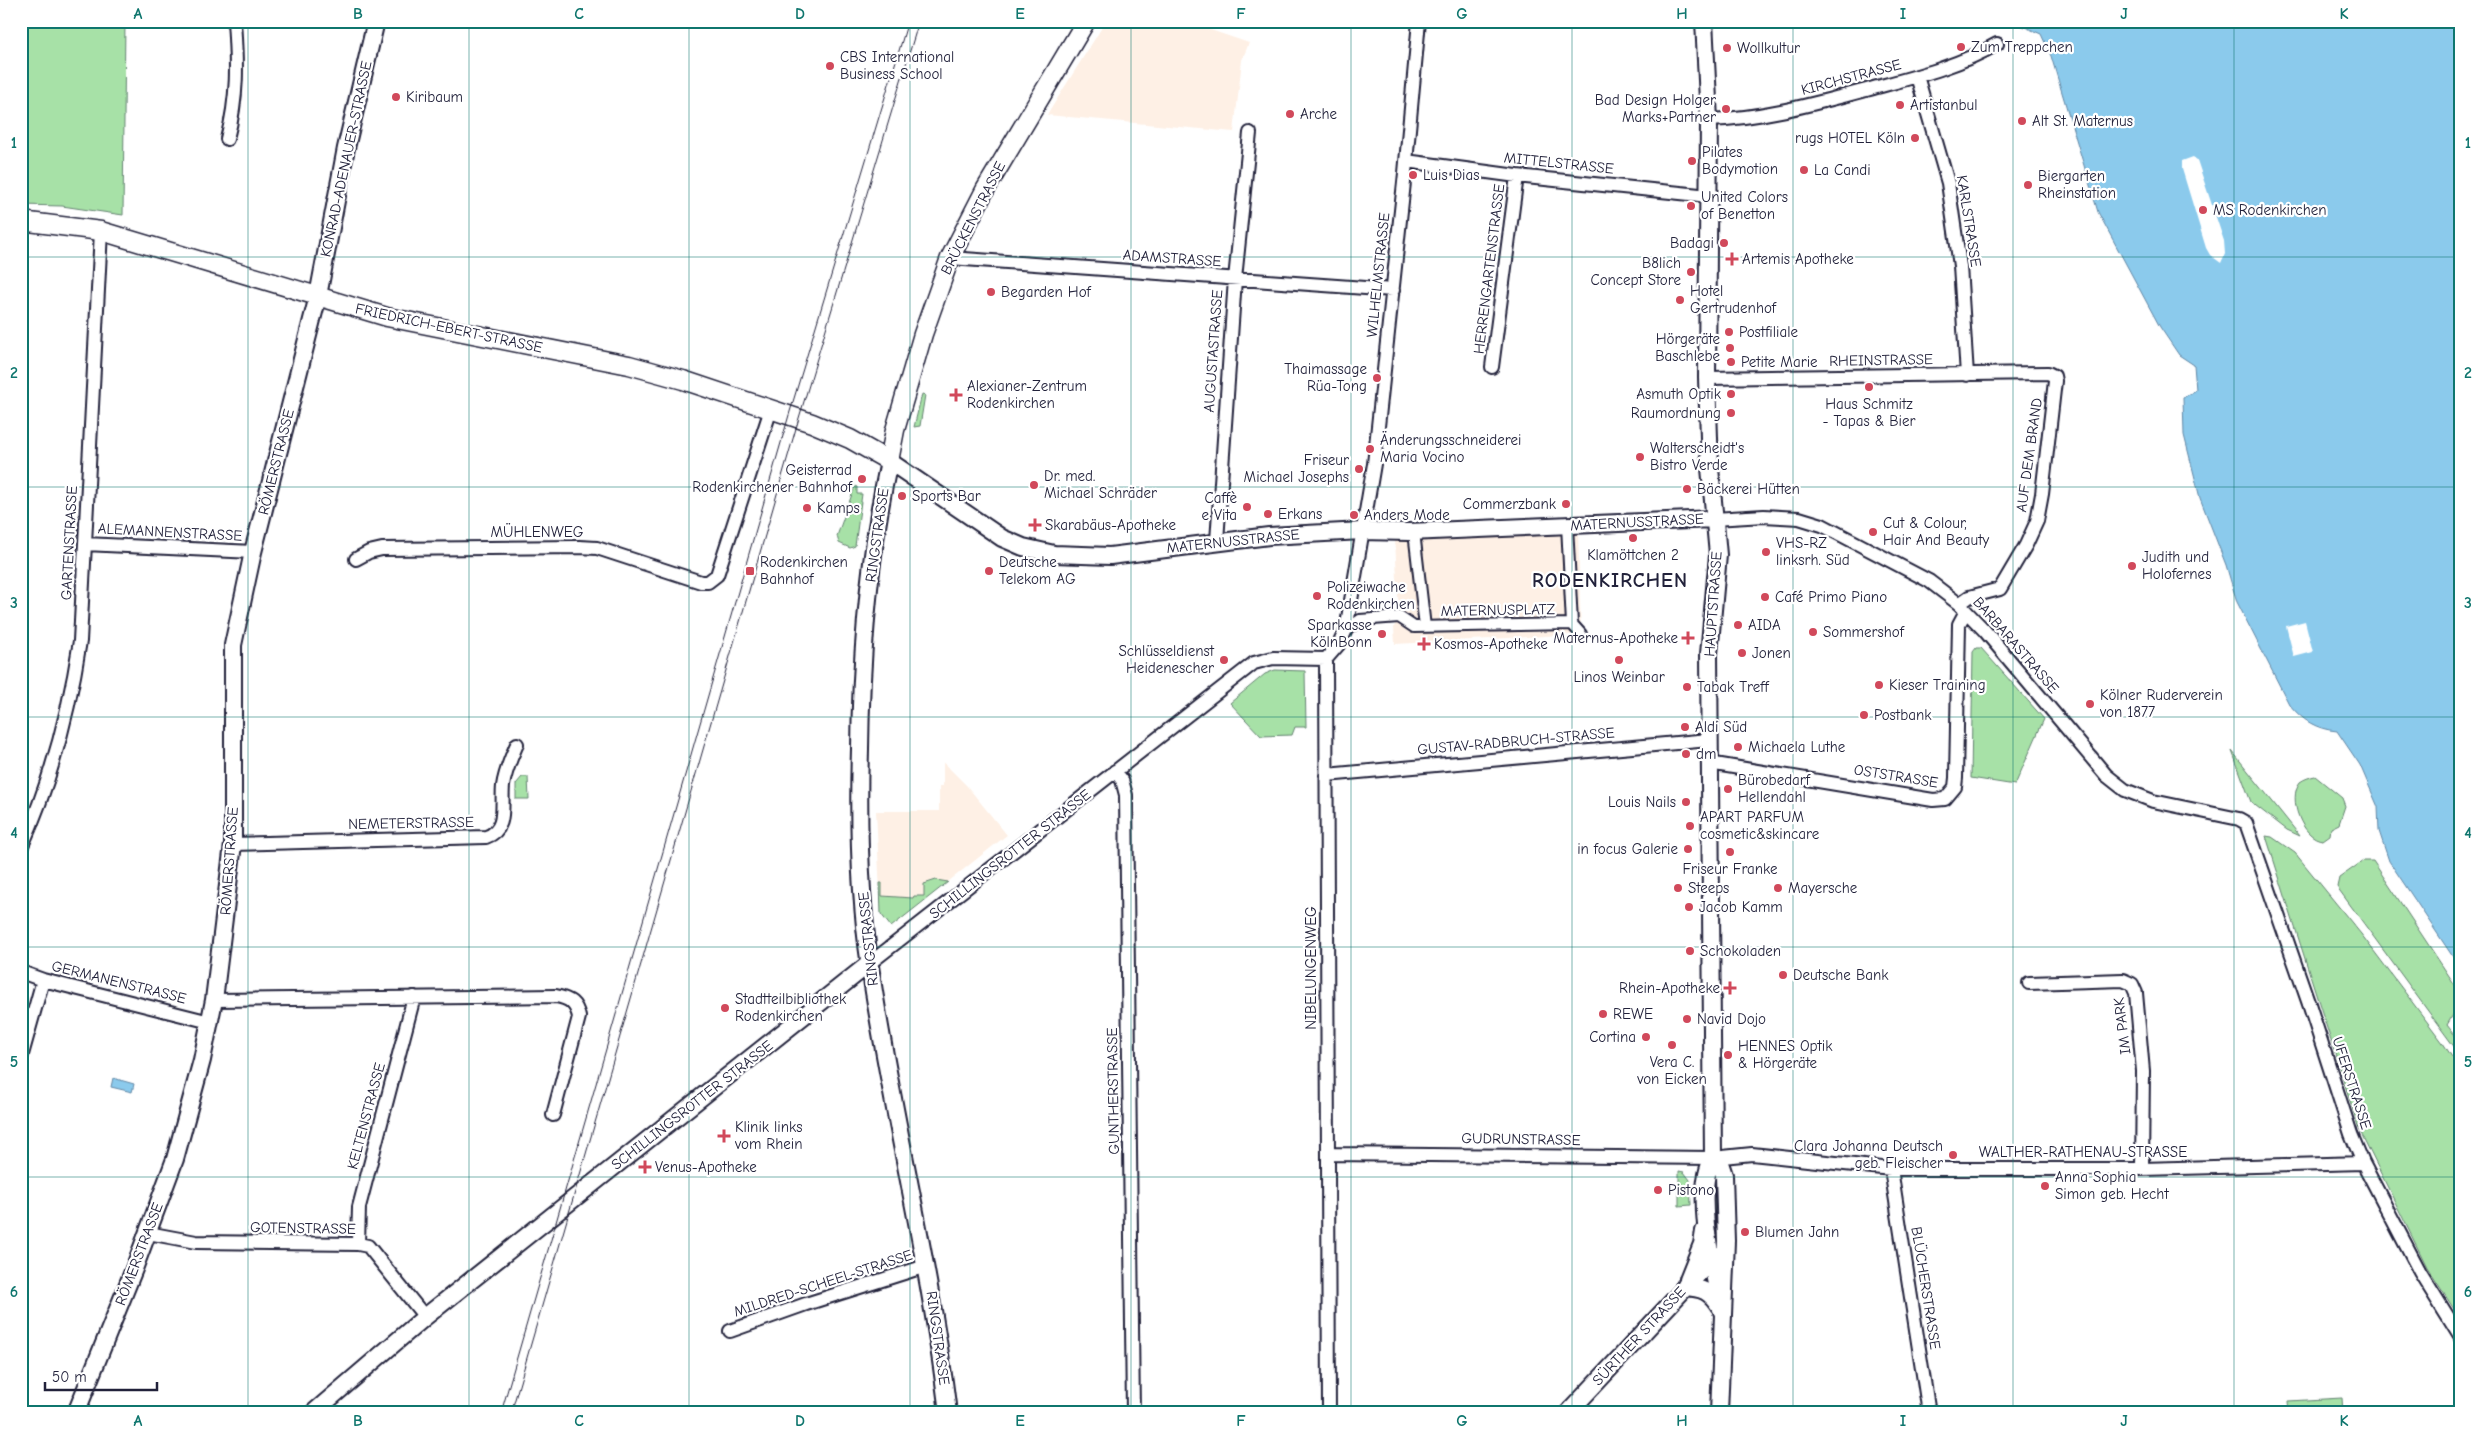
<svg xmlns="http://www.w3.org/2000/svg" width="2482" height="1434" font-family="'Comic Neue',sans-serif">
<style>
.built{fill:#fef0e5}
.green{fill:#a7e1a7;stroke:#648271}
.water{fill:#8bcaec;stroke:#6187a5}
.pier{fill:#fff}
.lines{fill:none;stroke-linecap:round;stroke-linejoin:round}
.pedestrian-casing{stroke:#22223b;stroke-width:14}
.minor-casing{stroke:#22223b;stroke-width:16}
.tertiary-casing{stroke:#22223b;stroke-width:20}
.secondary-casing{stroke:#22223b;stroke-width:21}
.pedestrian{stroke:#fff;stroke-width:10}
.minor{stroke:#fff;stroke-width:12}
.tertiary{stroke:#fff;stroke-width:16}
.secondary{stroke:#fff;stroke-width:18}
.tram{stroke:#22223b;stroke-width:1}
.grid{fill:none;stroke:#0f766e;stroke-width:1;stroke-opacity:0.55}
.poi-dot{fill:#d1495b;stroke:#fff;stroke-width:2}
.labels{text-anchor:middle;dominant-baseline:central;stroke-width:4.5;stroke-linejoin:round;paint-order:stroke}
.poi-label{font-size:15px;fill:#22223b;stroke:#fff;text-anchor:start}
.street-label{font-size:15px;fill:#22223b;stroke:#fff}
.district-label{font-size:20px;font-weight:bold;letter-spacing:1px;fill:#22223b;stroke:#fff}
.neatline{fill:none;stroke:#0f766e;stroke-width:2}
.grid-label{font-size:16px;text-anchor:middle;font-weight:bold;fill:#0f766e}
</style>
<rect width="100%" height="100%" fill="#fff"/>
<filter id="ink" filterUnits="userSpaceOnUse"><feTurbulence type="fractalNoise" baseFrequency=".02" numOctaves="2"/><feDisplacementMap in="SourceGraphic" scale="10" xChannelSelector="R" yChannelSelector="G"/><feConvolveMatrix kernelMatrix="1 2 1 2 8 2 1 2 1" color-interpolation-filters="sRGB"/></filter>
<g filter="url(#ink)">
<path class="built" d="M1106,21h78l65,22 -7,17 -8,72 -187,-17z
M1578,532l3,102 -186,10 -1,-17 5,-10 -4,-77z
M943,762l24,24 40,49 -116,92 -10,-13 -5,-103h63v-25h4z"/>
<path class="green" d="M21,21h104l-2,194 -61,-9 -41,-1z
M922,394l3,1 -5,31 -6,1z
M855,486l2,1v7h5l-7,52 -5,2 -11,-5 -2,-7z
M1976,648h5l63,71 -29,66 -44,-7 2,-126z
M1275,670l30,1 1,56h-11l-3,8 -31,1 -31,-33 35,-29z
M2232,751l68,85 -13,-6 -36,-28z
M2315,776l27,22 3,8 -6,18 -8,4 -1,7 -7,5c-21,-1 -36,-42 -23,-58 4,-3 10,-5 15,-6z
M522,777h6l1,22h-13v-15z
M2266,836l6,1 23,16 66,81 82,109 18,28v249l-34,-53 -68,-138z
M2363,861h10l88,133v7l-14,24 14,18v13l-124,-169 2,-9z
M936,880l12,2 -57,45 -10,-13 -1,-31h2v13l31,2 1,-2h10v-12z
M1679,1171l5,1 6,8 1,25 -12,1z
M1715,1186l2,1 2,55 -5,3 -3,-57z
M2342,1398l1,15h-54l-1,-12z"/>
<path class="water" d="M2011,21h450v948l-72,-108 -10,-30 -1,-24 -18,-42 -23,-34c-21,-2 -34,-10 -48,-27l-52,-102 -11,-37 -26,-67 -16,-63 -1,-37 13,-8 -2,-25 -15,-10 -19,-28 -62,-115 -47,-156 -10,-22z
M113,1078l21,6 -2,8 -21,-5z"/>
<path class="pier" d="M2193,157l4,3 27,81 1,13 -4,9 -11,-8 -4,-7 -24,-79v-8z
M2305,621l8,31 -19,5 -8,-31z"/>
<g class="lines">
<g class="pedestrian-casing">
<path id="pedestrian" d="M1414,532l11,95
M1572,624l9,10
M1346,630l14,-10 39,-3 15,10 158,-3 -5,-99"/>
</g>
<g class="minor-casing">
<path id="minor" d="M1917,76l31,107 12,83 7,109
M1709,120c56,-2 107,-17 161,-31 44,-12 87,-22 127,-45
M227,139c11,-43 10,-74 7,-118
M1406,161l111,15 192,20
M950,258l443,32
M1492,367l25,-191
M1707,378l341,-5 6,3 1,5 -13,113 -5,27 -11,24 -26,44 -31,8 -10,7
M1714,519l50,-3 35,2 23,7 107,56 30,23 26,27 121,144 19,15 28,11 86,18 7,4 63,181 42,130 12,29 57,109 41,66
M1217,541l18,-262 15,-146
M85,544l168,8
M356,559l13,-7 13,-3 197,-2 18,1 104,34h7l9,-7 54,-166
M1709,763l224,37 12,-1 10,-12 1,-9 3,-154 7,-13
M1115,771l7,9 4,15 7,618
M1326,775l383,-35
M233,844l253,-7c22,-7 15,-32 17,-51 2,-15 8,-28 14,-42
M21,848c30,-66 48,-135 59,-207l21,-410
M870,963l384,-300 19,-5 53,1
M21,972l22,8 167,42
M2029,983l94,-3 9,4 4,9 7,78 -1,98
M214,1000l342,-4c14,3 20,7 23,21l-26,98
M21,1058l22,-78
M1329,1154l384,4 39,-4 139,15h251l221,-6
M1891,1169l38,244
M148,1233l48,9 162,2 10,2 57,71
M358,1244l1,-37 55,-210
M730,1331l76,-27 120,-38
M1329,1413l-3,-754 13,-15 7,-14 28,-166 31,-291 14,-152"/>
</g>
<g class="tertiary-casing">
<path id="tertiary" d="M1704,21l5,99 -2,258 3,90 8,87 -9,99 4,504c-20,34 1,115 9,154
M1713,1158l8,8 3,9 2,66 -7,172
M1688,1279l14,-35 2,-13
M1684,1287c19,1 26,4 36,20
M76,1413l58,-144 41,-110 27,-99 12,-60 19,-156v-199l20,-93 65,-256 28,-148 30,-127
M313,1413l112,-96 445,-354
M948,1413c-18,-151 -56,-298 -78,-447 -11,-72 -12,-145 -10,-217 1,-97 9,-194 29,-288l113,77 21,9 31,7 56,2 159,-20 93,-5 47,1 305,-13
M1568,1413l148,-158"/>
</g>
<g class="secondary-casing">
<path id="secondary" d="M21,221l80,10 286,86 242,48 54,15 129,43 38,16 39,22 6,-31 28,-96 27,-76 35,-68 101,-169"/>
</g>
<use href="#pedestrian" class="pedestrian"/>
<use href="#minor" class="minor"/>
<use href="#tertiary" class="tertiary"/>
<use href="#secondary" class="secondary"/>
<path class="tram" d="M501,1413l288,-998 119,-394
M511,1413l288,-995 120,-397"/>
</g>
</g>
<path class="grid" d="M248,21v1392M469,21v1392M689,21v1392M910,21v1392M1131,21v1392M1351,21v1392M1572,21v1392M1793,21v1392M2013,21v1392M2234,21v1392M21,257h2440M21,487h2440M21,717h2440M21,947h2440M21,1177h2440"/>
<g class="poi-dot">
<circle cx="1961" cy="47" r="5"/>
<circle cx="1727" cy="48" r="5"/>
<circle cx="830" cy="66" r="5"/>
<circle cx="396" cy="97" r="5"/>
<circle cx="1900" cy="105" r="5"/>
<circle cx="1726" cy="109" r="5"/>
<circle cx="1290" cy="114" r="5"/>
<circle cx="2022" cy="121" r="5"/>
<circle cx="1915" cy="138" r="5"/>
<circle cx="1692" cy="161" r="5"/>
<circle cx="1804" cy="170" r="5"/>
<circle cx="1413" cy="175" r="5"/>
<circle cx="2028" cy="185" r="5"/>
<circle cx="1691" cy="206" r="5"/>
<circle cx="2203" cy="210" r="5"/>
<circle cx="1724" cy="243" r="5"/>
<path d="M1729.5 251.5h5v5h5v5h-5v5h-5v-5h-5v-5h5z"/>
<circle cx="1691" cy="272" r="5"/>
<circle cx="991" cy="292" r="5"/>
<circle cx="1680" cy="300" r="5"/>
<circle cx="1729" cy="332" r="5"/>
<circle cx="1730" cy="348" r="5"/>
<circle cx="1731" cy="362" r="5"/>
<circle cx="1377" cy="378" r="5"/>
<circle cx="1869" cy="387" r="5"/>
<circle cx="1731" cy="394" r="5"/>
<path d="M953.5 387.5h5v5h5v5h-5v5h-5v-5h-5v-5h5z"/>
<circle cx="1731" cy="413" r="5"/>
<circle cx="1370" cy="449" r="5"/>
<circle cx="1640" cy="457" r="5"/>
<circle cx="1359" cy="469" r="5"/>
<circle cx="862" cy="479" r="5"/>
<circle cx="1034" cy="485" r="5"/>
<circle cx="1687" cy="489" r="5"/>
<circle cx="902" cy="496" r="5"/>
<circle cx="1566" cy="504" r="5"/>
<circle cx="1247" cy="507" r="5"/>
<circle cx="807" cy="508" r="5"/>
<circle cx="1268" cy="514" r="5"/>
<circle cx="1354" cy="515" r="5"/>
<path d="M1032.5 517.5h5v5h5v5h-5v5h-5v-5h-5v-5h5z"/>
<circle cx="1873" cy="532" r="5"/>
<circle cx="1633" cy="538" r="5"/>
<circle cx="1766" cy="552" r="5"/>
<circle cx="2132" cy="566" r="5"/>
<rect x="745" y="566" width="10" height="10" rx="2.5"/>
<circle cx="989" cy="571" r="5"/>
<circle cx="1317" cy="596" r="5"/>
<circle cx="1765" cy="597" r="5"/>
<circle cx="1738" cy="625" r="5"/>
<circle cx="1813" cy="632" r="5"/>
<circle cx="1382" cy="634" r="5"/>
<path d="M1685.5 630.5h5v5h5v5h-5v5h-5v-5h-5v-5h5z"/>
<path d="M1421.5 636.5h5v5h5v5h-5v5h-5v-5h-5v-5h5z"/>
<circle cx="1742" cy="653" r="5"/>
<circle cx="1224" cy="660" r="5"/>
<circle cx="1619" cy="660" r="5"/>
<circle cx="1879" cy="685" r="5"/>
<circle cx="1687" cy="687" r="5"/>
<circle cx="2090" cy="704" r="5"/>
<circle cx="1864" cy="715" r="5"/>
<circle cx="1685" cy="727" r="5"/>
<circle cx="1738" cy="747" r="5"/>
<circle cx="1686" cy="754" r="5"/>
<circle cx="1728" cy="789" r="5"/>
<circle cx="1686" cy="802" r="5"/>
<circle cx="1690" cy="826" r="5"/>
<circle cx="1688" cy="849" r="5"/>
<circle cx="1730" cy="852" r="5"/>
<circle cx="1678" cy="888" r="5"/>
<circle cx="1778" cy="888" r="5"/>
<circle cx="1689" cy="907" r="5"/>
<circle cx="1690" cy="951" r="5"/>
<circle cx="1783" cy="975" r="5"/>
<path d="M1727.5 980.5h5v5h5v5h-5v5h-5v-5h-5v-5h5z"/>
<circle cx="725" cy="1008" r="5"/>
<circle cx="1603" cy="1014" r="5"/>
<circle cx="1687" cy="1019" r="5"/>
<circle cx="1646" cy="1037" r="5"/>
<circle cx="1672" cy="1045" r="5"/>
<circle cx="1728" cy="1055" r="5"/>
<path d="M721.5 1128.5h5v5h5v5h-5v5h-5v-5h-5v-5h5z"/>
<circle cx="1953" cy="1155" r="5"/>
<path d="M642.5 1159.5h5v5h5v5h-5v5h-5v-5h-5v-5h5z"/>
<circle cx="2045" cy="1186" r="5"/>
<circle cx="1658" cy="1190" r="5"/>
<circle cx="1745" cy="1232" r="5"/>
</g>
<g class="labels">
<g class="poi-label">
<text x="1971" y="47">Zum Treppchen</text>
<text x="1737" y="48">Wollkultur</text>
<text x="840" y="57">CBS International<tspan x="840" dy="17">Business School</tspan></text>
<text x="406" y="97">Kiribaum</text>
<text x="1716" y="100" text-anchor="end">Bad Design Holger<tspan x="1716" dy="17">Marks+Partner</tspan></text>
<text x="1910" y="105">Artistanbul</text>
<text x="1300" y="114">Arche</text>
<text x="2032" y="121">Alt St. Maternus</text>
<text x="1905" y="138" text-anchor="end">rugs HOTEL Köln</text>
<text x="1702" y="152">Pilates<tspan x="1702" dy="17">Bodymotion</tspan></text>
<text x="1814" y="170">La Candi</text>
<text x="1423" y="175">Luis Dias</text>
<text x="2038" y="176">Biergarten<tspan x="2038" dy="17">Rheinstation</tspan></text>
<text x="1701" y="197">United Colors<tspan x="1701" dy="17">of Benetton</tspan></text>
<text x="2213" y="210">MS Rodenkirchen</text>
<text x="1714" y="243" text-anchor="end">Badagi</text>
<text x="1742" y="259">Artemis Apotheke</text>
<text x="1681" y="263" text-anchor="end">B8lich<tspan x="1681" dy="17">Concept Store</tspan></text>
<text x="1690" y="291">Hotel<tspan x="1690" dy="17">Gertrudenhof</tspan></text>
<text x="1001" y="292">Begarden Hof</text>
<text x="1739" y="332">Postfiliale</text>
<text x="1720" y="339" text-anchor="end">Hörgeräte<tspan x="1720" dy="17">Baschlebe</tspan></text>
<text x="1741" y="362">Petite Marie</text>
<text x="1367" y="369" text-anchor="end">Thaimassage<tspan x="1367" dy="17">Rüa-Tong</tspan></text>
<text x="967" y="386">Alexianer-Zentrum<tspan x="967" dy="17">Rodenkirchen</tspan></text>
<text x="1721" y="394" text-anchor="end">Asmuth Optik</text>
<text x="1869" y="404" text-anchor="middle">Haus Schmitz<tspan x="1869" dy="17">- Tapas &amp; Bier</tspan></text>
<text x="1721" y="413" text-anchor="end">Raumordnung</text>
<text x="1380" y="440">Änderungsschneiderei<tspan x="1380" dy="17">Maria Vocino</tspan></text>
<text x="1650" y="448">Walterscheidt's<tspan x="1650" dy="17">Bistro Verde</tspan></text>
<text x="1349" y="460" text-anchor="end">Friseur<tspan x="1349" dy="17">Michael Josephs</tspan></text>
<text x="852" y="470" text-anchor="end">Geisterrad<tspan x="852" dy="17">Rodenkirchener Bahnhof</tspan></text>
<text x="1044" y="476">Dr. med.<tspan x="1044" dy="17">Michael Schräder</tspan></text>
<text x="1697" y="489">Bäckerei Hütten</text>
<text x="912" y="496">Sports Bar</text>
<text x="1237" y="498" text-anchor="end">Caffè<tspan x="1237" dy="17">e Vita</tspan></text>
<text x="1556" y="504" text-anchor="end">Commerzbank</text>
<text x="817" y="508">Kamps</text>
<text x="1278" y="514">Erkans</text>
<text x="1364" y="515">Anders Mode</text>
<text x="1883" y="523">Cut &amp; Colour,<tspan x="1883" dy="17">Hair And Beauty</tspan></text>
<text x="1045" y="525">Skarabäus-Apotheke</text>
<text x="1776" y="543">VHS-RZ<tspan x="1776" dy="17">linksrh. Süd</tspan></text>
<text x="1633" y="555" text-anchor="middle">Klamöttchen 2</text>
<text x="2142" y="557">Judith und<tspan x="2142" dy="17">Holofernes</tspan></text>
<text x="760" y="562">Rodenkirchen<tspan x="760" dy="17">Bahnhof</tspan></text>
<text x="999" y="562">Deutsche<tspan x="999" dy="17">Telekom AG</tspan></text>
<text x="1327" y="587">Polizeiwache<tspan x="1327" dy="17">Rodenkirchen</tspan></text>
<text x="1775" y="597">Café Primo Piano</text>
<text x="1372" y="625" text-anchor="end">Sparkasse<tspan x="1372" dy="17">KölnBonn</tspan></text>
<text x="1748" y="625">AIDA</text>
<text x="1823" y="632">Sommershof</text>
<text x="1678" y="638" text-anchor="end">Maternus-Apotheke</text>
<text x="1434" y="644">Kosmos-Apotheke</text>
<text x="1214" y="651" text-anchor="end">Schlüsseldienst<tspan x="1214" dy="17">Heidenescher</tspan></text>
<text x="1752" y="653">Jonen</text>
<text x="1619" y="677" text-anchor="middle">Linos Weinbar</text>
<text x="1889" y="685">Kieser Training</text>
<text x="1697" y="687">Tabak Treff</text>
<text x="2100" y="695">Kölner Ruderverein<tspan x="2100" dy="17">von 1877</tspan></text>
<text x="1874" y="715">Postbank</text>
<text x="1695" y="727">Aldi Süd</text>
<text x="1748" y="747">Michaela Luthe</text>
<text x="1696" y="754">dm</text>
<text x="1738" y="780">Bürobedarf<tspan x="1738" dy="17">Hellendahl</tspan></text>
<text x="1676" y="802" text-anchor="end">Louis Nails</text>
<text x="1700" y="817">APART PARFUM<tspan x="1700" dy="17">cosmetic&amp;skincare</tspan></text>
<text x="1678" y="849" text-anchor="end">in focus Galerie</text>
<text x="1730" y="869" text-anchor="middle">Friseur Franke</text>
<text x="1688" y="888">Steeps</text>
<text x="1788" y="888">Mayersche</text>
<text x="1699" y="907">Jacob Kamm</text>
<text x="1700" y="951">Schokoladen</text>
<text x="1793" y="975">Deutsche Bank</text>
<text x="1720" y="988" text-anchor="end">Rhein-Apotheke</text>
<text x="735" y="999">Stadtteilbibliothek<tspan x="735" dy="17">Rodenkirchen</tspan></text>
<text x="1613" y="1014">REWE</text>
<text x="1697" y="1019">Navid Dojo</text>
<text x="1636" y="1037" text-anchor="end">Cortina</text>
<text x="1738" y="1046">HENNES Optik<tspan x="1738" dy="17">&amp; Hörgeräte</tspan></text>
<text x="1672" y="1062" text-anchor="middle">Vera C.<tspan x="1672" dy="17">von Eicken</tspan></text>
<text x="735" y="1127">Klinik links<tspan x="735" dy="17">vom Rhein</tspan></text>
<text x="1943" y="1146" text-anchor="end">Clara Johanna Deutsch<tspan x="1943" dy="17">geb. Fleischer</tspan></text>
<text x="655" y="1167">Venus-Apotheke</text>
<text x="2055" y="1177">Anna Sophia<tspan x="2055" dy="17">Simon geb. Hecht</tspan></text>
<text x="1668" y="1190">Pistono</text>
<text x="1755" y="1232">Blumen Jahn</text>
</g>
<g class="street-label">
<text transform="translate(1851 77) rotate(-15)">KIRCHSTRASSE</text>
<text transform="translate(346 159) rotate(-78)">KONRAD-ADENAUER-STRASSE</text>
<text transform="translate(1559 163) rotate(6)">MITTELSTRASSE</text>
<text transform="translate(973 218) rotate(-63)">BRÜCKENSTRASSE</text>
<text transform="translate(1969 221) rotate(81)">KARLSTRASSE</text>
<text transform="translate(1172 258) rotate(4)">ADAMSTRASSE</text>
<text transform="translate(1489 269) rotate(-83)">HERRENGARTENSTRASSE</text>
<text transform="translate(1378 275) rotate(-84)">WILHELMSTRASSE</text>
<text transform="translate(449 328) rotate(12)">FRIEDRICH-EBERT-STRASSE</text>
<text transform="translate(1213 351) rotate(-86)">AUGUSTASTRASSE</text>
<text transform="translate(1881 360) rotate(-1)">RHEINSTRASSE</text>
<text transform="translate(2029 455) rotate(-82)">AUF DEM BRAND</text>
<text transform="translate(276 462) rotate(-76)">RÖMERSTRASSE</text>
<text transform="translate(1637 522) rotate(-3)">MATERNUSSTRASSE</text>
<text transform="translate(170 532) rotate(3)">ALEMANNENSTRASSE</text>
<text x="537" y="532">MÜHLENWEG</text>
<text transform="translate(877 535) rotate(-82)">RINGSTRASSE</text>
<text transform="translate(1233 541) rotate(-6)">MATERNUSSTRASSE</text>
<text transform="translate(69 543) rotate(-87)">GARTENSTRASSE</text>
<text transform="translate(1713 604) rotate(-86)">HAUPTSTRASSE</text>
<text transform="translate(1498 610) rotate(-1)">MATERNUSPLATZ</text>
<text transform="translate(2016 645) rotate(49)">BARBARASTRASSE</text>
<text transform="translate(1516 741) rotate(-5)">GUSTAV-RADBRUCH-STRASSE</text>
<text transform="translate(1896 776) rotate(9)">OSTSTRASSE</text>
<text transform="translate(411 823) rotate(-1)">NEMETERSTRASSE</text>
<text transform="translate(1010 854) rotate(-38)">SCHILLINGSROTTER STRASSE</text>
<text transform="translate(229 861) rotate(-86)">RÖMERSTRASSE</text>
<text transform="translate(868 939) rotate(-96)">RINGSTRASSE</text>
<text transform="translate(1311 968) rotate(-90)">NIBELUNGENWEG</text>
<text transform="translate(119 982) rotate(14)">GERMANENSTRASSE</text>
<text transform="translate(2122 1026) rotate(-97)">IM PARK</text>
<text transform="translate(2352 1083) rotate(72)">UFERSTRASSE</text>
<text transform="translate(1113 1091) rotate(-91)">GUNTHERSTRASSE</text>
<text transform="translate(692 1105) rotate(-38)">SCHILLINGSROTTER STRASSE</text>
<text transform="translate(366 1116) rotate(-75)">KELTENSTRASSE</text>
<text transform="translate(1521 1139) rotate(1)">GUDRUNSTRASSE</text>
<text x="2083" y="1152">WALTHER-RATHENAU-STRASSE</text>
<text transform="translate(303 1228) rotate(1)">GOTENSTRASSE</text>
<text transform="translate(139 1254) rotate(-69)">RÖMERSTRASSE</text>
<text transform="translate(823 1283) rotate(-18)">MILDRED-SCHEEL-STRASSE</text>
<text transform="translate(1926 1288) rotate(81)">BLÜCHERSTRASSE</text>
<text transform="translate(1639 1336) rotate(-47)">SÜRTHER STRASSE</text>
<text transform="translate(938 1338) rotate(82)">RINGSTRASSE</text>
</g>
<g class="district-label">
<text x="1610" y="580">RODENKIRCHEN</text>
</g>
</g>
<rect width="2482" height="1434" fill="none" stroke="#fff" stroke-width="55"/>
<path d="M45 1382v8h112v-8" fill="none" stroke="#22223b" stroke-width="2.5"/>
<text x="52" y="1382" font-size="15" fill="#22223b" stroke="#ffffff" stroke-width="4" paint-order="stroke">50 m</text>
<rect x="28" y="28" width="2426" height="1378" class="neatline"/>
<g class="grid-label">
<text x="138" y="19">A</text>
<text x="358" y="19">B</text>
<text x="579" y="19">C</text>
<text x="800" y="19">D</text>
<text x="1020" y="19">E</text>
<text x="1241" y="19">F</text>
<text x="1462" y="19">G</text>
<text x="1682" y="19">H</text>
<text x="1903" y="19">I</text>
<text x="2124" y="19">J</text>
<text x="2344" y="19">K</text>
<text x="14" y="148">1</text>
<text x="2468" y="148">1</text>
<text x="14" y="378">2</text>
<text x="2468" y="378">2</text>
<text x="14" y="608">3</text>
<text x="2468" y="608">3</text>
<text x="14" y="838">4</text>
<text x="2468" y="838">4</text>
<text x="14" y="1067">5</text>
<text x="2468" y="1067">5</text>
<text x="14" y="1297">6</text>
<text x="2468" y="1297">6</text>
<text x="138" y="1426">A</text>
<text x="358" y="1426">B</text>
<text x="579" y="1426">C</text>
<text x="800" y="1426">D</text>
<text x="1020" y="1426">E</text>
<text x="1241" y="1426">F</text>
<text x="1462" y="1426">G</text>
<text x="1682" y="1426">H</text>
<text x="1903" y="1426">I</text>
<text x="2124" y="1426">J</text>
<text x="2344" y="1426">K</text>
</g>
</svg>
